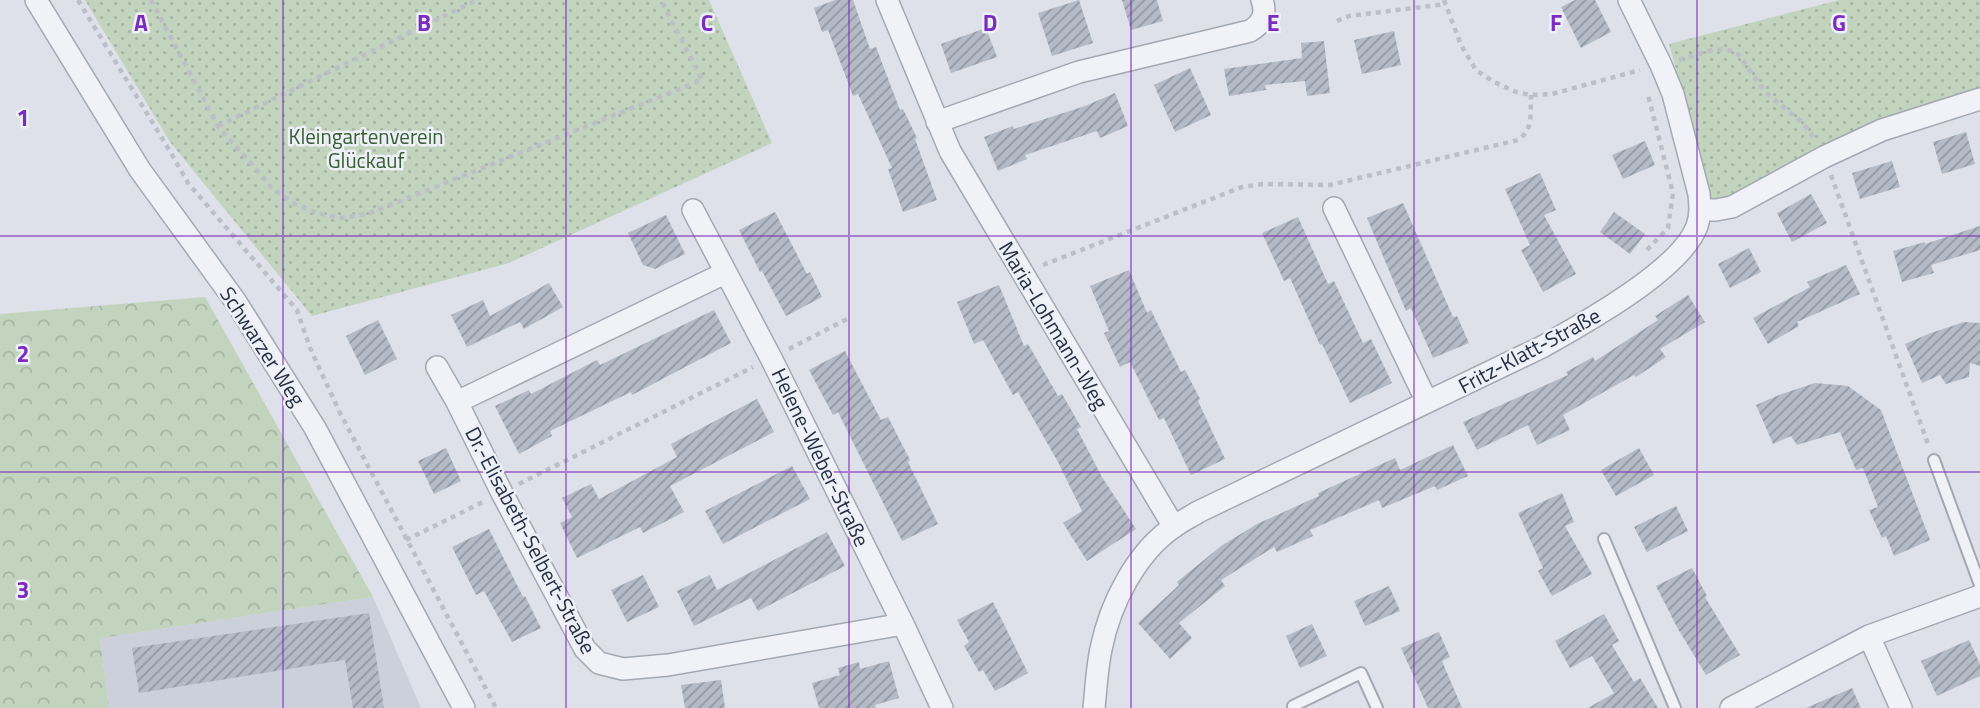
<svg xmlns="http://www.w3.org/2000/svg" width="1980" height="708" font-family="'Titillium Web',sans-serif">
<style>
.built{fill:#cbd0db}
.forest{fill:url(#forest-crowns)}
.park{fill:url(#park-dots)}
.building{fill:url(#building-hatch)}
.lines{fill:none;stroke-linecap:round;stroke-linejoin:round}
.service-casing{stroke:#a3a8b3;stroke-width:14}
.minor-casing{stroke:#a3a8b3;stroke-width:24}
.path{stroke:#bcbfc8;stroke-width:4.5;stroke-dasharray:5 5;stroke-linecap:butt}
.service{stroke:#f1f2f7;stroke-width:10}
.minor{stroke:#f1f2f7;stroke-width:21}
.grid{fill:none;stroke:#7b2cbf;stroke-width:2;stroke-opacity:0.55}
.labels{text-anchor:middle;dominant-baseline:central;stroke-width:5;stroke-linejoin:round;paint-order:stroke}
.park-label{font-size:21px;fill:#375e32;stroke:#edf0f6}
.street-label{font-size:21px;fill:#252e41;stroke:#edf0f6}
.grid-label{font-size:23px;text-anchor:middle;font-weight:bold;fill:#7b2cbf;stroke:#edf0f6;stroke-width:5;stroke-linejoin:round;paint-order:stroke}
</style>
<defs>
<pattern id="forest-crowns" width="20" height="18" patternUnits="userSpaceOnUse" patternTransform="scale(1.75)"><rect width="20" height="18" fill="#c2d3be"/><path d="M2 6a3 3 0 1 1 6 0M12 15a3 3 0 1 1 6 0" fill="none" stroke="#a7b5a4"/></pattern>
<pattern id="park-dots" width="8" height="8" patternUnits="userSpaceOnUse" patternTransform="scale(1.75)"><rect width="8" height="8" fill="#c2d3be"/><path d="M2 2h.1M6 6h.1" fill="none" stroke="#a7b5a4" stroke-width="1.8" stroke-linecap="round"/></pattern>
<pattern id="building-hatch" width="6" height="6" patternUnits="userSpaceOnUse" patternTransform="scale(1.75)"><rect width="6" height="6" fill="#b4bac6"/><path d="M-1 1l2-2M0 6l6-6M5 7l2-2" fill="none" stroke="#9298a2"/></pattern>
</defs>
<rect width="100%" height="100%" fill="#dee1e9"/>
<path class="built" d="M373,597l48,111h-312l-9,-70z"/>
<path class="forest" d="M205,297l168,300 -273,41 9,70h-109v-394z"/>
<path class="park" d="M85,0h624l63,143 -263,120 -197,53 -142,-174z
M1839,0h141v89l-98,30 -162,84 -8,-3 -43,-156z"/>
<path class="building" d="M835,0h18l17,49 6,-2 24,63 3,-1 14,29 -2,1 22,61 -34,12 -15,-43 4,-1 -34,-74 -5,2 -25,-66 -6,2 -8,-24z
M1079,0l14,43 -41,13 -14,-43z
M1122,0h35l6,21 -32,9z
M1575,0h20l16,32 -30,16 -20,-41z
M986,28l11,29 -46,16 -10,-29z
M1394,31l7,34 -39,9 -8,-34z
M1324,41l6,52 -23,3 -2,-15 -40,4 1,5 -37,6 -5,-27 78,-11 -1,-15z
M1190,68l21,47 -36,17 -21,-47z
M1115,93l13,33 -28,12 -3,-7 -72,24 2,4 -29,12 -14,-34 29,-11 1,3 71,-23z
M1966,132l9,32 -33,10 -9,-32z
M1645,141l10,24 -32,14 -11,-24z
M1892,161l8,26 -40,12 -8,-26z
M1540,173l16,37 -12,5 32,59 -33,18 -22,-42 9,-5 -25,-56z
M1811,194l16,29 -35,19 -15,-29z
M1403,203l50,114 4,-1 12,27 -36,15 -22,-50 -5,3 -39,-93z
M775,212l32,62 3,-2 12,25 -36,19 -24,-45 -2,1 -21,-42z
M1614,212l31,22 -15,20 -30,-22z
M666,215l19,39 -30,15 -12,-4 -15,-32z
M1298,217l30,67 6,-3 29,62 8,-4 21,44 -42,20 -28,-59 -2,1 -30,-67 -6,3 -22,-48z
M1980,226v24l-49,15 3,8 -32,9 -9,-31 32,-9v2z
M1749,248l12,24 -31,16 -12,-24z
M1846,265l14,29 -63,28 2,4 -31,18 -15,-26 57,-31 -3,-5z
M1129,270l18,43 4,-3 30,62 4,-2 15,29 -2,2 27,58 -34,16 -27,-57 -5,2 -29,-58 -10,5 -16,-34 5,-2 -19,-45z
M549,283l14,24 -39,22 -4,-7 -53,25 -16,-32 32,-15 7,16z
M999,285l25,61 4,-2 30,52 4,-2 19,33 -4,2 25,48 34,52 -49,32 -24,-38 19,-12 -24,-49 -40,-70 -5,3 -30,-55 -9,4 -17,-42z
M1688,295l17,27 -45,27 6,8 -30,20 -2,-2 -71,40 7,15 -33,15 -9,-20 -51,25 -14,-28 105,-47 -2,-3 27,-15 2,4 63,-41 -3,-4z
M714,310l17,33 -99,52 -1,-3 -81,39 2,5 -33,18 -24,-48 34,-16 2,4 66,-34 3,5z
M378,320l19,39 -32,16 -19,-39z
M1964,322l16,1v43l-10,-3 -1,14 -23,7 -6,-9 -18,8 -17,-39 23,-10z
M845,351l36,69 7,-3 22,43 -2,2 30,62 -36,17 -64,-129 -5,3 -24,-45z
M1815,383l33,3 33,24 49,130 -36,16 -8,-20 -4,2 -13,-28 9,-3 -15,-39 -7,2 -16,-38 -43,13 -6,-9 -18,8 -17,-39 23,-10z
M757,399l17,33 -104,54 14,26 -41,21 -3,-6 -63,31 -17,-35 12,-6 -10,-19 29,-14 8,15 78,-42 -6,-13z
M1453,445l15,31 -31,14 -2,-4 -53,22 -3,-8 -69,30 3,6 -36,16 -3,-5 -53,33 4,6 -46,37 13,15 -22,21 -32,-36 41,-38 -2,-3 44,-36 36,-22 62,-28 -1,-3 77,-35 5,12z
M446,448l15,33 -27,13 -16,-33z
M1639,448l15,27 -38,21 -15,-26z
M792,466l18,33 -87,45 -18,-33z
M1562,493l12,29 -9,4 27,48 -40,22 -14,-25 5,-3 -25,-55z
M1676,506l12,25 -41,21 -13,-25z
M489,529l34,68 2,-1 16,32 -29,14 -28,-51 -8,4 -24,-48z
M827,532l18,34 -87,45 -7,-13 -57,28 -17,-35 33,-16 7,15z
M1692,568l15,28 -2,1 35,58 -34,20 -28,-46 -22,-43z
M643,575l16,32 -32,15 -16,-32z
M1389,586l11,25 -35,15 -11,-25z
M993,602l35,71 -33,18 -12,-21 -4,2 -15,-26 5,-4 -12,-22z
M369,613l15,95h-31l-8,-48 -206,33 -7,-45z
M1604,614l15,27 -7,4 22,37 6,-4 18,30h-70l26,-15 -22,-37 -22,12 -15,-27z
M1312,624l15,32 -27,12 -14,-32z
M1439,632l11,25 -8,4 20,47h-34l-27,-60z
M1969,640l11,24v12l-43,20 -16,-35z
M889,661l10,37 -24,7 1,3h-57l-7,-25 28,-8 -2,-7 21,-6 1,7z
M721,680l4,28h-40l-4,-23z
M1852,688l9,20h-55z"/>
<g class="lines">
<g class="service-casing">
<path id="service" d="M1934,460l46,125
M1604,539l71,169
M1293,706l68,-33 16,35"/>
</g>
<g class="minor-casing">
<path id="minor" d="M36,0l104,170 96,132 79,126 149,280
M887,0l63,151 224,376
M937,122l142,-50 171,-41c12,-7 17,-17 12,-31
M1334,208l93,194
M693,210l78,148 132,266 39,84
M1700,210h16l16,-3 92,-50 58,-27 98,-31
M725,273l-268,129 45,91 83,156 14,14 24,6 45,-4 235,-41
M437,367l20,35
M1869,636l32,72
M1094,708c2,-20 3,-40 7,-59 9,-45 35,-97 74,-123 7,-5 15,-9 23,-14l344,-165c41,-23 139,-77 155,-121 4,-11 3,-21 2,-32l-26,-100 -12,-29 -32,-65
M1731,708l138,-72 111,-40"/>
</g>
<path class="path" d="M78,0l93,153 17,30 109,127 13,38 30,65 156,295
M151,0l67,126 55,63 22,15 22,9 25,5 28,-5 332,-133 -41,-80
M1444,0l17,45 15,25 18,12 22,10 15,3 21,-1 88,-24
M1337,21l12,-5 97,-12
M1679,60l36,-11 20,2c13,14 21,32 35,45 16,15 34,23 44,43
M218,126l259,-126
M1831,175l98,272
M1647,250l21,-22 5,-35 -25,-98
M1043,265l199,-78 21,-3 67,1 188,-45c16,-11 12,-27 13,-45
M789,349l60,-31
M519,484l234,-117
M406,540l77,-38"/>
<use href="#service" class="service"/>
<use href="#minor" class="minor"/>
</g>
<path class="grid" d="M283,0v708M566,0v708M849,0v708M1131,0v708M1414,0v708M1697,0v708M0,236h1980M0,472h1980"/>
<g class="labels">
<g class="park-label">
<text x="366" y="136">Kleingartenverein<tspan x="366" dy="24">Glückauf</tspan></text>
</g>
<g class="street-label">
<text transform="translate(1054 325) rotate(59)">Maria-Lohmann-Weg</text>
<text transform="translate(263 346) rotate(57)">Schwarzer Weg</text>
<text transform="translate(1529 350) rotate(-28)">Fritz-Klatt-Straße</text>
<text transform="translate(821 457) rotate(64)">Helene-Weber-Straße</text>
<text transform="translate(531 540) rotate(62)">Dr.-Elisabeth-Selbert-Straße</text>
</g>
</g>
<g class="grid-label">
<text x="141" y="31">A</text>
<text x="424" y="31">B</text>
<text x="707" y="31">C</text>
<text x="990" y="31">D</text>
<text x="1273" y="31">E</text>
<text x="1556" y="31">F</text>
<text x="1839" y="31">G</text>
<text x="23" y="126">1</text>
<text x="23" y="362">2</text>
<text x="23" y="598">3</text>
</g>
</svg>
